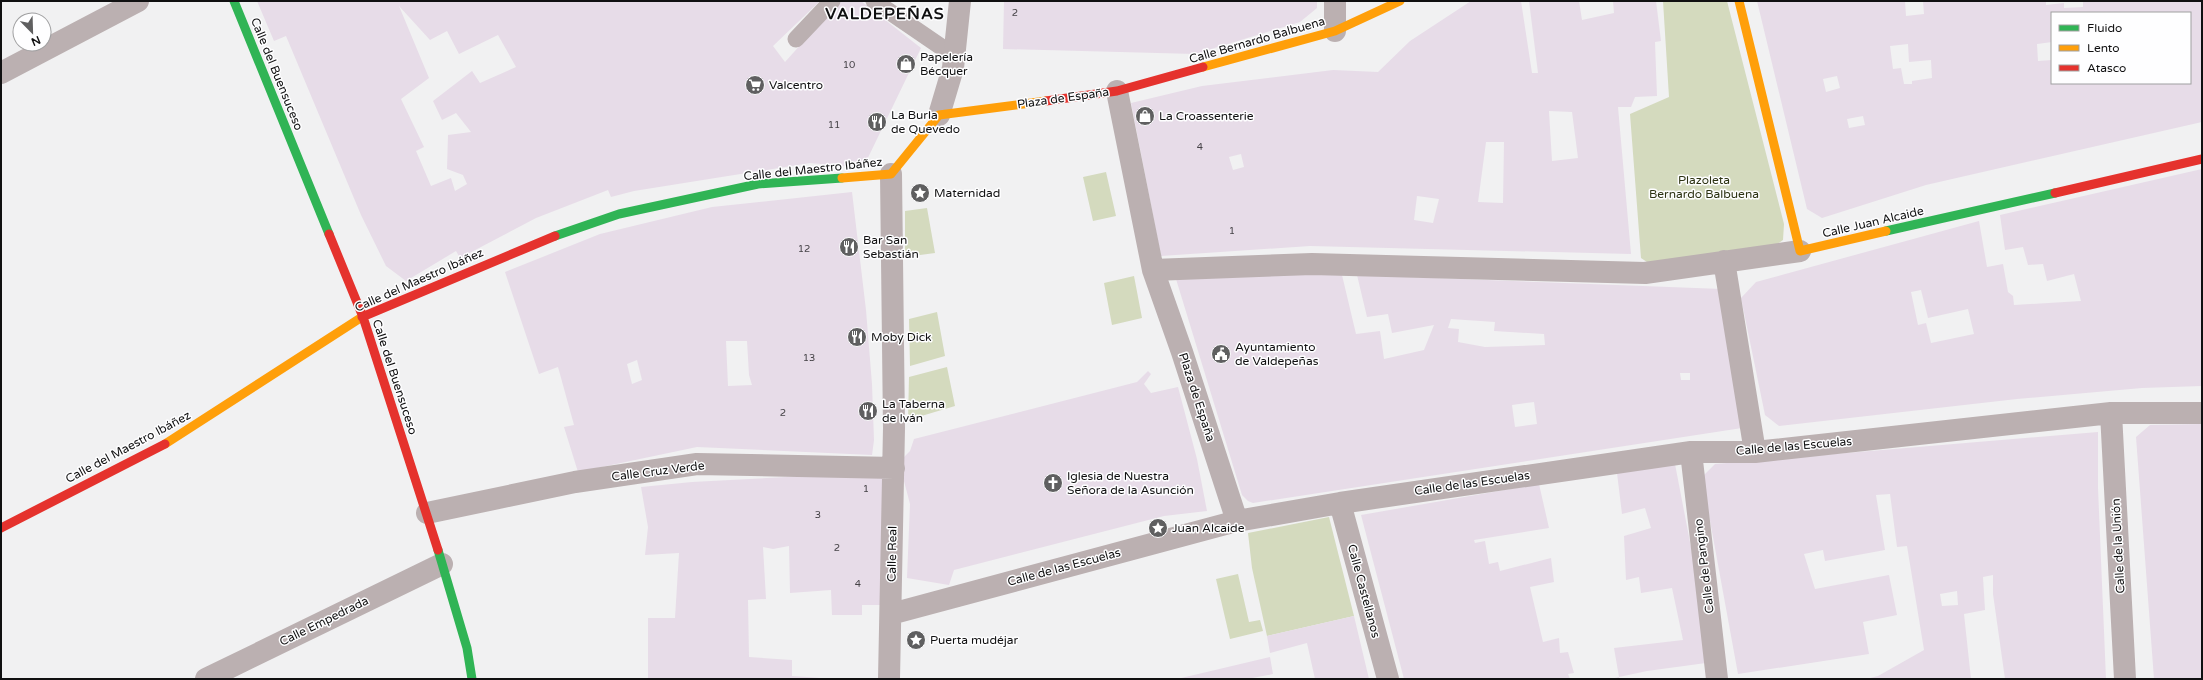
<svg xmlns="http://www.w3.org/2000/svg" width="2203" height="680" font-family="'Varela Round',sans-serif">
<style>
.green{fill:#d4dabe}
.building{fill:#e7dce8;fill-rule:evenodd}
.lines{fill:none;stroke-linecap:round;stroke-linejoin:round}
.lane{stroke:#bbb0b1;stroke-width:17}
.street{stroke:#bbb0b1;stroke-width:22}
.fast{stroke:#30b455;stroke-width:9}
.slow{stroke:#ff9f0a;stroke-width:9}
.jam{stroke:#e5322d;stroke-width:9}
.labels{text-anchor:middle;dominant-baseline:central;stroke-width:3;stroke-linejoin:round;paint-order:stroke}
.number-label{font-size:10px;fill:#464347}
.street-label{font-size:12px;fill:#101011;stroke:#fefeff}
.poi-label{font-size:12px;fill:#101011;stroke:#fefeff;text-anchor:start}
.park-label{font-size:12px;fill:#2d3313;stroke:#fefeff}
.district-label{font-size:16px;font-weight:bold;letter-spacing:1px;fill:#101011;stroke:#fefeff}
</style>
<rect width="100%" height="100%" fill="#f1f1f2"/>
<path class="green" d="M1663,1h64l57,223 -1,16 -10,7 -123,17 -9,-6 -11,-144 39,-17z
M1106,172l10,44 -23,5 -10,-44z
M927,208l8,45 -30,4v-46z
M1134,276l8,42 -30,7 -8,-42z
M937,312l8,44 -35,10 -1,-47z
M947,367l8,39 -47,14 1,-43z
M1329,517l25,99 -87,20 -15,-68 -4,-35z
M1238,574l11,48 11,-2 3,11 -33,8 -14,-60z"/>
<path class="building" d="M257,1h563l-47,45 12,16 55,-61h21l60,47 -58,120 -53,-5 -176,28 -23,6 -3,-7 -72,28 -76,40 -4,-7 -50,30 -20,-15 -25,-51 -75,-179 -12,5zM399,6l31,34 17,-9 12,23 39,-19 18,32 -36,16 -8,-12 -39,30 9,19 14,-7 15,19 -23,3 -1,34 16,6 4,9 -12,7 -4,-13 -20,8 -15,-35 8,-4 -23,-48 28,-21z
M1004,1h313v7l-17,14 -105,32 -192,-5z
M1471,1h50l11,72h6l-9,-72h50l3,19 32,-7 -1,-12h43l5,40 -6,1 2,54 -22,1 -4,10h-13l13,147 -321,-8 -149,10 -30,-153 71,-17 131,-16 45,2 32,-31zM1549,111l23,1 6,46 -26,3zM1486,142h18l-1,61 -25,-1zM1241,154l3,13 -11,3 -4,-13zM1417,196l22,3 -6,24 -19,-3z
M1757,1h148l1,15 18,-2 -1,-13h123v4l18,-2v5l19,-1v-6h119v121l-276,63 -104,33 -15,-9zM2052,13h138v70h-138v-23l-14,1 -1,-17 15,-2zM1908,44l1,18 22,-2 1,18 -20,3v3h-8l-3,-16 -8,1 -3,-23zM1837,76l3,12 -14,4 -3,-13zM1863,116l2,9 -16,3 -2,-9z
M2202,169v217l-60,2 -125,11 -238,27 -14,-11 -24,-117 15,-16 223,-61 8,46 16,-3 5,28 5,4 1,9 67,-4 -7,-27 -27,7 -4,-17 -15,1 -5,-18 -18,3 -5,-35zM1921,290l7,28 40,-9 6,25 -43,9 -5,-20 -8,2 -7,-33z
M852,192l14,118 6,74 2,56 -2,15 -175,-8 -119,25 -14,-45 10,-2 -16,-58 -19,7 -34,-102 95,-38 112,-27zM726,341h21l2,34 3,10 -24,1zM637,360l5,20 -10,4 -5,-20z
M1186,274l156,1 14,59 24,-3 4,28 40,-9 10,-25 -42,8 -4,-19 -21,3 -10,-42 365,14 20,139 -489,75 -5,-2 -6,-6 -66,-216zM1451,319l44,3 -1,9 50,3 1,11 -60,2 -27,-5 1,-13 -11,-1zM1680,373h10v7h-9zM1534,402l3,22 -22,3 -3,-22z
M1148,371l3,3 -7,10 7,9 27,-6 19,72 10,52 -43,5 -210,54 -5,15 -42,-7 3,-74 -11,-42 11,-11 4,-12 223,-57z
M2202,424v255h-48l-18,-242 14,-12z
M2098,432v56l8,191h-101l-12,-85v-19l-10,2 2,33 -21,4 7,65h-105l12,-3 46,-26 -17,-104 -10,1 -7,-53 -14,1 9,55 -60,11 -2,-11 -19,4 11,35 74,-14 8,40 -34,7 6,32 -131,20 -36,-197 13,-13zM1957,591l1,14 -16,1 -2,-12z
M1675,464l29,151 2,48 -59,8 -28,6v2h-8l8,-2 -5,-29 69,-8 -11,-52 -31,5 -2,-16 -13,3 -2,-44 27,-8 -6,-20 -23,6 -5,-41z
M845,474l40,4 1,127h-24v10h-30l-1,-25 -41,3 -1,-47 -16,3 -10,-2 3,52 -18,1 1,57 43,3v16l43,3h-187v-61h27l4,-65 -34,2 3,-28 -7,-40 51,-5z
M1539,484l10,44 -75,12 1,3 10,-2 4,23 9,-2 2,9 51,-13 3,24 -24,5 13,55 16,-4 1,15 8,-1 6,21 -6,1 2,5h-166l-43,-164z
M1354,616l15,63h-54l-8,-36 -37,10 -3,-17z
M1270,657l3,17 -26,5h-70z"/>
<g class="lines">
<path class="lane" d="M874,1l79,54
M796,39l36,-38"/>
<path class="street" d="M1335,1v30
M1,73l137,-72
M1117,91l36,179 29,82 55,169
M939,115l14,-47 7,-67
M1724,261l31,191
M1153,270l159,-6 333,9 155,-22
M2111,413l14,266
M1691,452l26,227
M1340,503l48,176
M427,513l148,-31 122,-18 197,4
M891,614l346,-93 103,-18 351,-51h64l356,-39h91
M206,679l236,-115
M889,679l5,-251 -3,-254"/>
<path class="fast" d="M234,1l95,233
M1886,231l169,-38
M555,236l64,-22 139,-30 84,-6
M438,550l29,98 5,31"/>
<path class="slow" d="M1739,1l61,250 86,-20
M1203,67l132,-36 65,-30
M842,178l49,-4 48,-59 107,-14
M165,444l197,-127"/>
<path class="jam" d="M1046,101l71,-10 86,-24
M2055,193l147,-34
M329,234l34,83 75,233
M362,317l193,-81
M1,528l164,-84"/>
</g>
<defs>
<g id="shop-disc" transform="scale(1)"><circle r="9.5" fill="#5f5f60" stroke="#fefeff"/><path d="M-5-2.5h2.3a2.7 3.5 0 0 1 5.4 0H5L5.5 6h-11ZM-1.5-2.5h3a1.5 2.3 0 0 0-3 0Z" fill="#fff"/></g>
<g id="supermarket-disc" transform="scale(1)"><circle r="9.5" fill="#5f5f60" stroke="#fefeff"/><path d="M-6-5.5h2.5l.6 2H6L4.5 2H-2.5L-4.4-4H-6ZM-1.5 3.2a1.3 1.3 0 1 0 .1 0ZM3 3.2a1.3 1.3 0 1 0 .1 0Z" fill="#fff"/></g>
<g id="restaurant-disc" transform="scale(1)"><circle r="9.5" fill="#5f5f60" stroke="#fefeff"/><path d="M-5-6h1v4h1v-4h1v4h1v-4h1v5L-1.5 .5V6h-2V.5L-5-1ZM5-6V6H3V1.5H1.5Q1.5-4 5-6Z" fill="#fff"/></g>
<g id="sight-disc" transform="scale(1)"><circle r="9.5" fill="#5f5f60" stroke="#fefeff"/><path d="M0-6L1.8-2.2L6-1.7L2.9 1.2L3.7 5.4L0 3.3L-3.7 5.4L-2.9 1.2L-6-1.7L-1.8-2.2Z" fill="#fff"/></g>
<g id="civic-disc" transform="scale(1)"><circle r="9.5" fill="#5f5f60" stroke="#fefeff"/><path d="M-.6-6.5H3V-4.5H.6V-3L4-1V1h2V6H-6V1h2V-1L-.6-3ZM-1.2 2.5V6h2.4V2.5Z" fill="#fff"/></g>
<g id="church-disc" transform="scale(1)"><circle r="9.5" fill="#5f5f60" stroke="#fefeff"/><path d="M-1.2-6h2.4v3.5h3.3v2.4h-3.3V6h-2.4V-.1h-3.3v-2.4h3.3Z" fill="#fff"/></g>
</defs>
<g fill-rule="evenodd">
<use href="#shop-disc" x="906" y="64"/>
<use href="#supermarket-disc" x="755" y="85"/>
<use href="#shop-disc" x="1145" y="116"/>
<use href="#restaurant-disc" x="877" y="122"/>
<use href="#sight-disc" x="920" y="193"/>
<use href="#restaurant-disc" x="849" y="247"/>
<use href="#restaurant-disc" x="857" y="337"/>
<use href="#civic-disc" x="1221" y="354"/>
<use href="#restaurant-disc" x="868" y="411"/>
<use href="#church-disc" x="1053" y="483"/>
<use href="#sight-disc" x="1158" y="528"/>
<use href="#sight-disc" x="916" y="640"/>
</g>
<g class="labels">
<g class="number-label">
<text x="1015" y="13">2</text>
<text x="849" y="65">10</text>
<text x="834" y="125">11</text>
<text x="1200" y="147">4</text>
<text x="1232" y="231">1</text>
<text x="804" y="249">12</text>
<text x="809" y="358">13</text>
<text x="783" y="413">2</text>
<text x="866" y="489">1</text>
<text x="818" y="515">3</text>
<text x="837" y="548">2</text>
<text x="858" y="584">4</text>
</g>
<g class="street-label">
<text transform="translate(1257 40) rotate(-16)">Calle Bernardo Balbuena</text>
<text transform="translate(277 74) rotate(68)">Calle del Buensuceso</text>
<text transform="translate(1063 98) rotate(-8)">Plaza de España</text>
<text transform="translate(813 169) rotate(-6)">Calle del Maestro Ibáñez</text>
<text transform="translate(1873 222) rotate(-13)">Calle Juan Alcaide</text>
<text transform="translate(419 280) rotate(-24)">Calle del Maestro Ibáñez</text>
<text transform="translate(395 377) rotate(72)">Calle del Buensuceso</text>
<text transform="translate(1197 397) rotate(72)">Plaza de España</text>
<text transform="translate(1794 446) rotate(-5)">Calle de las Escuelas</text>
<text transform="translate(128 447) rotate(-28)">Calle del Maestro Ibáñez</text>
<text transform="translate(658 471) rotate(-7)">Calle Cruz Verde</text>
<text transform="translate(1472 483) rotate(-8)">Calle de las Escuelas</text>
<text transform="translate(2118 546) rotate(-93)">Calle de la Unión</text>
<text transform="translate(892 554) rotate(-89)">Calle Real</text>
<text transform="translate(1704 566) rotate(-97)">Calle de Pangino</text>
<text transform="translate(1064 567) rotate(-15)">Calle de las Escuelas</text>
<text transform="translate(1364 591) rotate(75)">Calle Castellanos</text>
<text transform="translate(324 621) rotate(-26)">Calle Empedrada</text>
</g>
<g class="poi-label">
<text x="920" y="57">Papelería<tspan x="920" dy="14">Bécquer</tspan></text>
<text x="769" y="85">Valcentro</text>
<text x="891" y="115">La Burla<tspan x="891" dy="14">de Quevedo</tspan></text>
<text x="1159" y="116">La Croassenterie</text>
<text x="934" y="193">Maternidad</text>
<text x="863" y="240">Bar San<tspan x="863" dy="14">Sebastián</tspan></text>
<text x="871" y="337">Moby Dick</text>
<text x="1235" y="347">Ayuntamiento<tspan x="1235" dy="14">de Valdepeñas</tspan></text>
<text x="882" y="404">La Taberna<tspan x="882" dy="14">de Iván</tspan></text>
<text x="1067" y="476">Iglesia de Nuestra<tspan x="1067" dy="14">Señora de la Asunción</tspan></text>
<text x="1172" y="528">Juan Alcaide</text>
<text x="930" y="640">Puerta mudéjar</text>
</g>
<g class="park-label">
<text x="1704" y="180">Plazoleta<tspan x="1704" dy="14">Bernardo Balbuena</tspan></text>
</g>
<g class="district-label">
<text x="885" y="14">VALDEPEÑAS</text>
</g>
</g>
<rect width="2203" height="680" fill="none" stroke="#101011" stroke-width="4"/>
<rect x="2051" y="12" width="140" height="72" fill="#fefeff" stroke="#9f9fa0"/>
<rect x="2059" y="25" width="20" height="6" fill="#30b455" stroke="#9f9fa0"/>
<text x="2087" y="32" font-size="12" fill="#101011">Fluido</text>
<rect x="2059" y="45" width="20" height="6" fill="#ff9f0a" stroke="#9f9fa0"/>
<text x="2087" y="52" font-size="12" fill="#101011">Lento</text>
<rect x="2059" y="65" width="20" height="6" fill="#e5322d" stroke="#9f9fa0"/>
<text x="2087" y="72" font-size="12" fill="#101011">Atasco</text>
<g transform="translate(32 32) rotate(157)"><circle r="19" fill="#fefeff" stroke="#9f9fa0"/>
<path d="M0-3L7 15L0 10L-7 15Z" fill="#5f5f60"/>
<text y="-6" font-size="11" font-weight="bold" text-anchor="middle" fill="#101011">N</text>
</g>
</svg>
